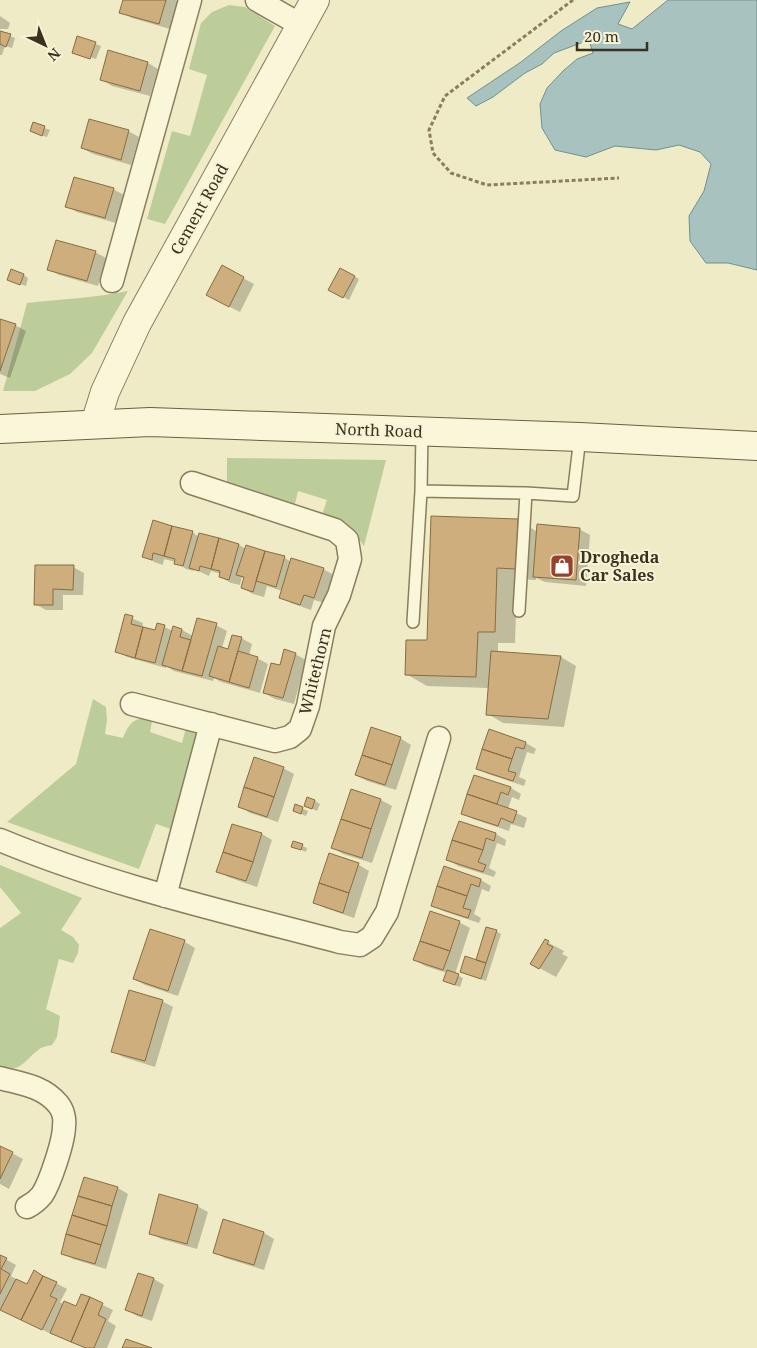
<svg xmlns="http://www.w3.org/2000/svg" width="757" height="1348" font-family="'Noto Serif',serif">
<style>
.green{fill:#bdcd9a}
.water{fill:#a8c2c0;stroke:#6e918f}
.shadow{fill:#0003}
.building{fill:#cdae7c;stroke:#896d41}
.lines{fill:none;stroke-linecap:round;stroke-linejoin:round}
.service-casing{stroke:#8a7e5c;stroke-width:14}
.minor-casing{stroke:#8a7e5c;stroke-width:25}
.tertiary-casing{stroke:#8a7e5c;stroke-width:30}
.secondary-casing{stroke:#6c5f3f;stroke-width:30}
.path{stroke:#8a7e5c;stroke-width:3;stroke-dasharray:4 2.5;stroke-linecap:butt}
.service{stroke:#f9f6da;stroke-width:11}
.minor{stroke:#f9f6da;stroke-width:22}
.tertiary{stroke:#f9f6da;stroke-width:28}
.secondary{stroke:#f9f6da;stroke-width:28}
.labels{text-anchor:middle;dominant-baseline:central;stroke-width:4;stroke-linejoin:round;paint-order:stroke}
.street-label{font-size:16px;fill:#3a321f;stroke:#f6f3d6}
.poi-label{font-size:16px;font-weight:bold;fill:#3a321f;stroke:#f6f3d6;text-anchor:start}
</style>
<rect width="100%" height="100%" fill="#efebc6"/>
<path class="green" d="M229,5l16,2 30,19 -110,198 -18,-5 25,-88 18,5 17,-61 -18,-6 12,-46 11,-11z
M128,291l-36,62 -22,21 -35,17h-32l24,-88c34,-4 68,-5 101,-12z
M227,458l159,2 -22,86 -14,-18 -28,-13 5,-15 -29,-9 -4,17 -67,-24z
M93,699l13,8 1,13 -2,14 18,4c7,-17 11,-20 30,-21l-3,15 32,11 4,-15 10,5 3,8 -28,88 -15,-5 -17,45 -132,-47 69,-58z
M0,865l82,33 -21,32 12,7 6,8 -1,8 -5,10 -14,-4 -13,50 14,7 -3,21 -5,8c-5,1 -11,2 -15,6 -14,11 -17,22 -37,16v-139l21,-15 -21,-26z"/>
<path class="water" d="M668,0h89v270l-29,-7h-22l-16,-22 -1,-25 15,-25 7,-27 -11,-12 -21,-7 -23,5 -41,-4 -29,11 -31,-7 -13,-22 -2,-24 7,-16 16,-17 14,-12 16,-6 -4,-13 -35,13 -12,11 -17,9 -32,24 -17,9 -9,-8 54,-36 40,-31 36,-23 33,-6 -12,22 14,5z"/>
<path class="shadow" d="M124,0h51l3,1 -8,28 -38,-11 -11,-6z
M0,16l10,7 -2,6h-8z
M0,32l15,6 -3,10 -7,-2 -3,9h-2z
M78,37l23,9 -5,13 -19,-6z
M148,63l10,6 -8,27 -38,-10 -11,-7z
M34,124l16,6 -3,7 -10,-3z
M128,131l11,6 -8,28 -38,-11 -11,-6z
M113,189l11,6 -8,28 -39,-11 -10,-6z
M95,252l11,6 -8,28 -39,-11 -10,-6z
M222,267l32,17 -14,28 -22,-11z
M341,269l18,10 -10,21 -19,-10z
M24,275l4,3 -2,8 -12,-4z
M0,320l15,5 11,6 -16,47 -10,-4z
M517,520l21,12 41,-3 11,6 -4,51 -41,-4 -9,-4v2l-19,-1 -2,64h-17v10l63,4 15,9 -12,61 -61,-4 -15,-9 1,-26 -62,-2 -21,-12z
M192,532l7,5 1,-3 39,11 7,4v-3l39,12 6,4 32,7 11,6 -9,28 -11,-3 -3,10 -20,-7 -11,-6 2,-6 -15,-5 -3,11 -11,-3 -11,-6 3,-9 -3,-2 -2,8 -9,-2 -11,-6 1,-3 -10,-3 -2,5 -15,-7v2l-8,-2 -10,-7 -12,-3 -1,6 -9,-3 -10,-6z
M73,567l11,6 -1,22h-20v15h-17l-11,-6z
M126,616l17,7 -1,5 14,4 2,-8 15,7 9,-1 11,6 23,-11 11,6 -5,17 7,2 12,-12 11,6 -3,12 8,2 11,6 -8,29 -39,-11 -7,-4 -1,3 -39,-10 -8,-5v2l-39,-11 -11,-6z
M295,654l11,6 -12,44 -19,-5 -11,-6 17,-27z
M490,731l36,12 10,6 -2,5 -7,-2 -8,25 7,3 -2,6 -36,-12 -11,-6z
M400,738l11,7 -15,45 -29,-9 -11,-6z
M283,768l11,6 -16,48 -28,-9 -11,-7z
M474,776l37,12 10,6 -2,6 -7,-3 -4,12 19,9 -3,10 -13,-4 -2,7 -36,-12 -11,-6z
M352,790l29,10 11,6 -20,57 -29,-9 -10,-6z
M315,801l5,3 -3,7 -6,-3z
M296,806l12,5 -2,5 -12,-5z
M460,822l36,12 10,6 -1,6 -8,-3 -8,25 7,4 -2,5 -36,-11 -11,-7z
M233,825l29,9 10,6 -15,47 -29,-10 -10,-6z
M293,842l14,6 -1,4 -14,-6z
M330,855l29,10 10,6 -15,47 -29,-10 -11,-6z
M445,868l36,12 10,6 -2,6 -7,-3 -8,25 7,4 -2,5 -36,-12 -11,-6z
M459,922l11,6 -15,46 8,4 -3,9 -16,-6 3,-8 -22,-7 -10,-6z
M151,930l34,12 10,6 -17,48 -33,-11 -11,-6z
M496,931l5,3 -15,47 -25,-9 15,-10z
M545,941l19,10 -2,3 6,3 -12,20 -24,-13z
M162,1001l11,6 -18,60 -32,-10 -11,-6z
M0,1147l23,12 -14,30 -9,-5z
M85,1178l33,10 10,6 -22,75 -33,-10 -11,-6z
M197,1206l11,6 -11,37 -36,-10 -11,-6z
M264,1233l10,6 -10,31 -39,-12 -11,-6z
M0,1256l16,9 -5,11 17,10 28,-3 11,6 -7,13 3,2 14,4 5,-13 31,15 -5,11 8,5 -9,22h-22l-32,-14v1l-53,-27z
M139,1274l15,5 10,6 -12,36 -15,-5 -10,-6z"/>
<path class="building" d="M123,0h43l-7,24 -40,-11z
M0,31l11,3 -5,13 -6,-3z
M77,36l19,6 -6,17 -18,-6z
M108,50l40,12 -8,29 -40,-11z
M89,119l40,11 -8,30 -40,-12z
M33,122l12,4 -3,10 -12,-5z
M74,177l40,11 -9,30 -40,-11z
M56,240l40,11 -9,30 -40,-11z
M222,265l22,12 -15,30 -23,-12z
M340,268l15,8 -12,22 -15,-8z
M11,269l13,5 -4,11 -13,-5z
M0,319l16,5 -16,47z
M431,516l87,3 -2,50 -19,-1 -2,64h-17l-2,45 -71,-2 1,-35h21z
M153,520l19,6 -8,30 -11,-3 -1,7 -10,-3z
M537,524l43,4 -4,52 -43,-3z
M172,526l21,5 -10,35 -9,-2 1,-5 -11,-3z
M199,533l20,5 -8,31 -11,-3 -1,5 -10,-3z
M219,538l20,6 -10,36 -10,-3 1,-6 -9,-2z
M246,545l19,6 -12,41 -12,-4 3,-11 -8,-2z
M265,551l20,5 -9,31 -20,-6z
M291,558l33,10 -10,30 -10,-3 -4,10 -21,-7z
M35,565h39l-1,25 -20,-1v16h-19z
M125,614l8,2 -2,8 12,3 -8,31 -20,-6z
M197,618l20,5 -15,53 -20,-5z
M157,623l8,2 -10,38 -20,-5 8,-31 12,3z
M173,626l9,3 -2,8 11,3 -9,31 -20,-6z
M232,635l10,2 -13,45 -20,-6 9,-30 10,3z
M284,649l12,4 -13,45 -20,-5 8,-30 9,2z
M238,651l20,6 -9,31 -20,-6z
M491,651l70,5 -13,63 -62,-4z
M371,727l30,10 -9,28 -30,-10z
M489,729l37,13 -2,7 -8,-2 -4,12 -30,-10z
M482,749l30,10 -4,12 8,2 -3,8 -37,-12z
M362,755l30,10 -7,20 -30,-10z
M254,757l30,10 -10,30 -30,-10z
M474,775l37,12 -3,8 -7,-3 -4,12 -30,-10z
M244,787l30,10 -7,20 -29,-10z
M351,789l30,10 -10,30 -30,-10z
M467,794l50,17 -4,12 -12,-5 -3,8 -37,-12z
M307,797l8,3 -3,9 -8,-3z
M295,804l8,3 -2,7 -8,-3z
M341,819l30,10 -9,29 -31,-10z
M459,821l37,12 -2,8 -8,-3 -3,12 -31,-10z
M232,824l30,9 -9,29 -30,-10z
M452,840l31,10 -5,12 8,3 -3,7 -37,-12z
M293,841l10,3 -2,6 -10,-3z
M223,852l30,10 -7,19 -30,-9z
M329,853l30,10 -10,30 -30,-10z
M444,866l37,13 -2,8 -8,-3 -4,12 -30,-10z
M319,883l30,10 -6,20 -30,-10z
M437,886l30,10 -4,12 8,2 -3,8 -37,-12z
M430,911l30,10 -10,30 -30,-10z
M486,927l11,3 -11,33 -10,-3z
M150,929l35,11 -17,51 -35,-12z
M545,939l4,2 -2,3 6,3 -14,22 -9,-5z
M420,941l30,10 -7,19 -30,-10z
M465,956l21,7 -5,16 -21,-7z
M447,970l12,4 -4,11 -12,-4z
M129,990l34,10 -18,61 -34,-9z
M0,1146l13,6 -13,27z
M84,1177l34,10 -6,19 -34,-10z
M159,1194l39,11 -11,39 -38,-10z
M78,1196l34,10 -5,20 -35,-11z
M72,1215l35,11 -6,19 -35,-11z
M223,1219l41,13 -10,33 -41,-12z
M66,1234l35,11 -6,19 -34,-10z
M0,1255l7,3 -6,11 9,5 -10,20z
M34,1270l9,6 -22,44 -21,-10 16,-31 11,5z
M138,1273l16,5 -12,38 -17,-6z
M43,1276l14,6 -7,14 7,3 -15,31 -21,-10z
M81,1294l9,3 -19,45 -21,-9 14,-32 12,5z
M90,1297l13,6 -5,12 8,4 -12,29h-8l-15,-6z
M126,1339l26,9h-30z"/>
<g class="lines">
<g class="service-casing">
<path id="service" d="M421,491l105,2 47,3 7,-59
M519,611l7,-118
M413,622l8,-131 1,-59"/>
</g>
<g class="minor-casing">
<path id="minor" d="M257,0l44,25
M112,281l78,-281
M132,704l143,37 15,-4 10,-8 8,-23 16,-80 15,-31 11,-36 -3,-19 -12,-10 -143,-47
M0,840c108,45 226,72 340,102l20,3 12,-8 15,-25 52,-174
M165,896l46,-172
M0,1078c22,6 43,8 58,26 5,6 7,15 6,22 0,15 -14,57 -22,69 -4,5 -9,9 -15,12"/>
</g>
<g class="tertiary-casing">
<path id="tertiary" d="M95,424l10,-32 32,-69 178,-323"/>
</g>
<g class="secondary-casing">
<path id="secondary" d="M0,429l150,-7 430,15 177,9"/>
</g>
<path class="path" d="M573,0l-128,96 -16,34 4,23 18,20 36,12 132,-7"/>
<use href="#service" class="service"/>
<use href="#minor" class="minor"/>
<use href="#tertiary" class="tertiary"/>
<use href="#secondary" class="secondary"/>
</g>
<defs>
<g id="shop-square" transform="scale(1.25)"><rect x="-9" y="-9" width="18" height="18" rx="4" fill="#99412c" stroke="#f6f3d6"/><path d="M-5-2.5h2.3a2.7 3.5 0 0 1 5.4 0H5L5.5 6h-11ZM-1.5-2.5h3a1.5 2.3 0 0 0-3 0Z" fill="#fff"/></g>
</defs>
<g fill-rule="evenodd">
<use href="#shop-square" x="562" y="566"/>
</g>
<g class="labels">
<g class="street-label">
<text transform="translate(199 209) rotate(-61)">Cement Road</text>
<text transform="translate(379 430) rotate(2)">North Road</text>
<text transform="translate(315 671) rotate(-76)">Whitethorn</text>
</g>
<g class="poi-label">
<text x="580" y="557">Drogheda<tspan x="580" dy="18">Car Sales</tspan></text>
</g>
</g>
<g transform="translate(45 45) rotate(137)" stroke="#f6f3d6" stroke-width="4" paint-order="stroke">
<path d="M0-4L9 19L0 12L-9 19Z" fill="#3a321f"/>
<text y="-8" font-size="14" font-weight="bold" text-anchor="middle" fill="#3a321f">N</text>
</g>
<path d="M577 42v8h70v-8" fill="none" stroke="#3a321f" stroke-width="2.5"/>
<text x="584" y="42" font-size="15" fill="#3a321f" stroke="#f6f3d6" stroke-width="4" paint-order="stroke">20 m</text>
</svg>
